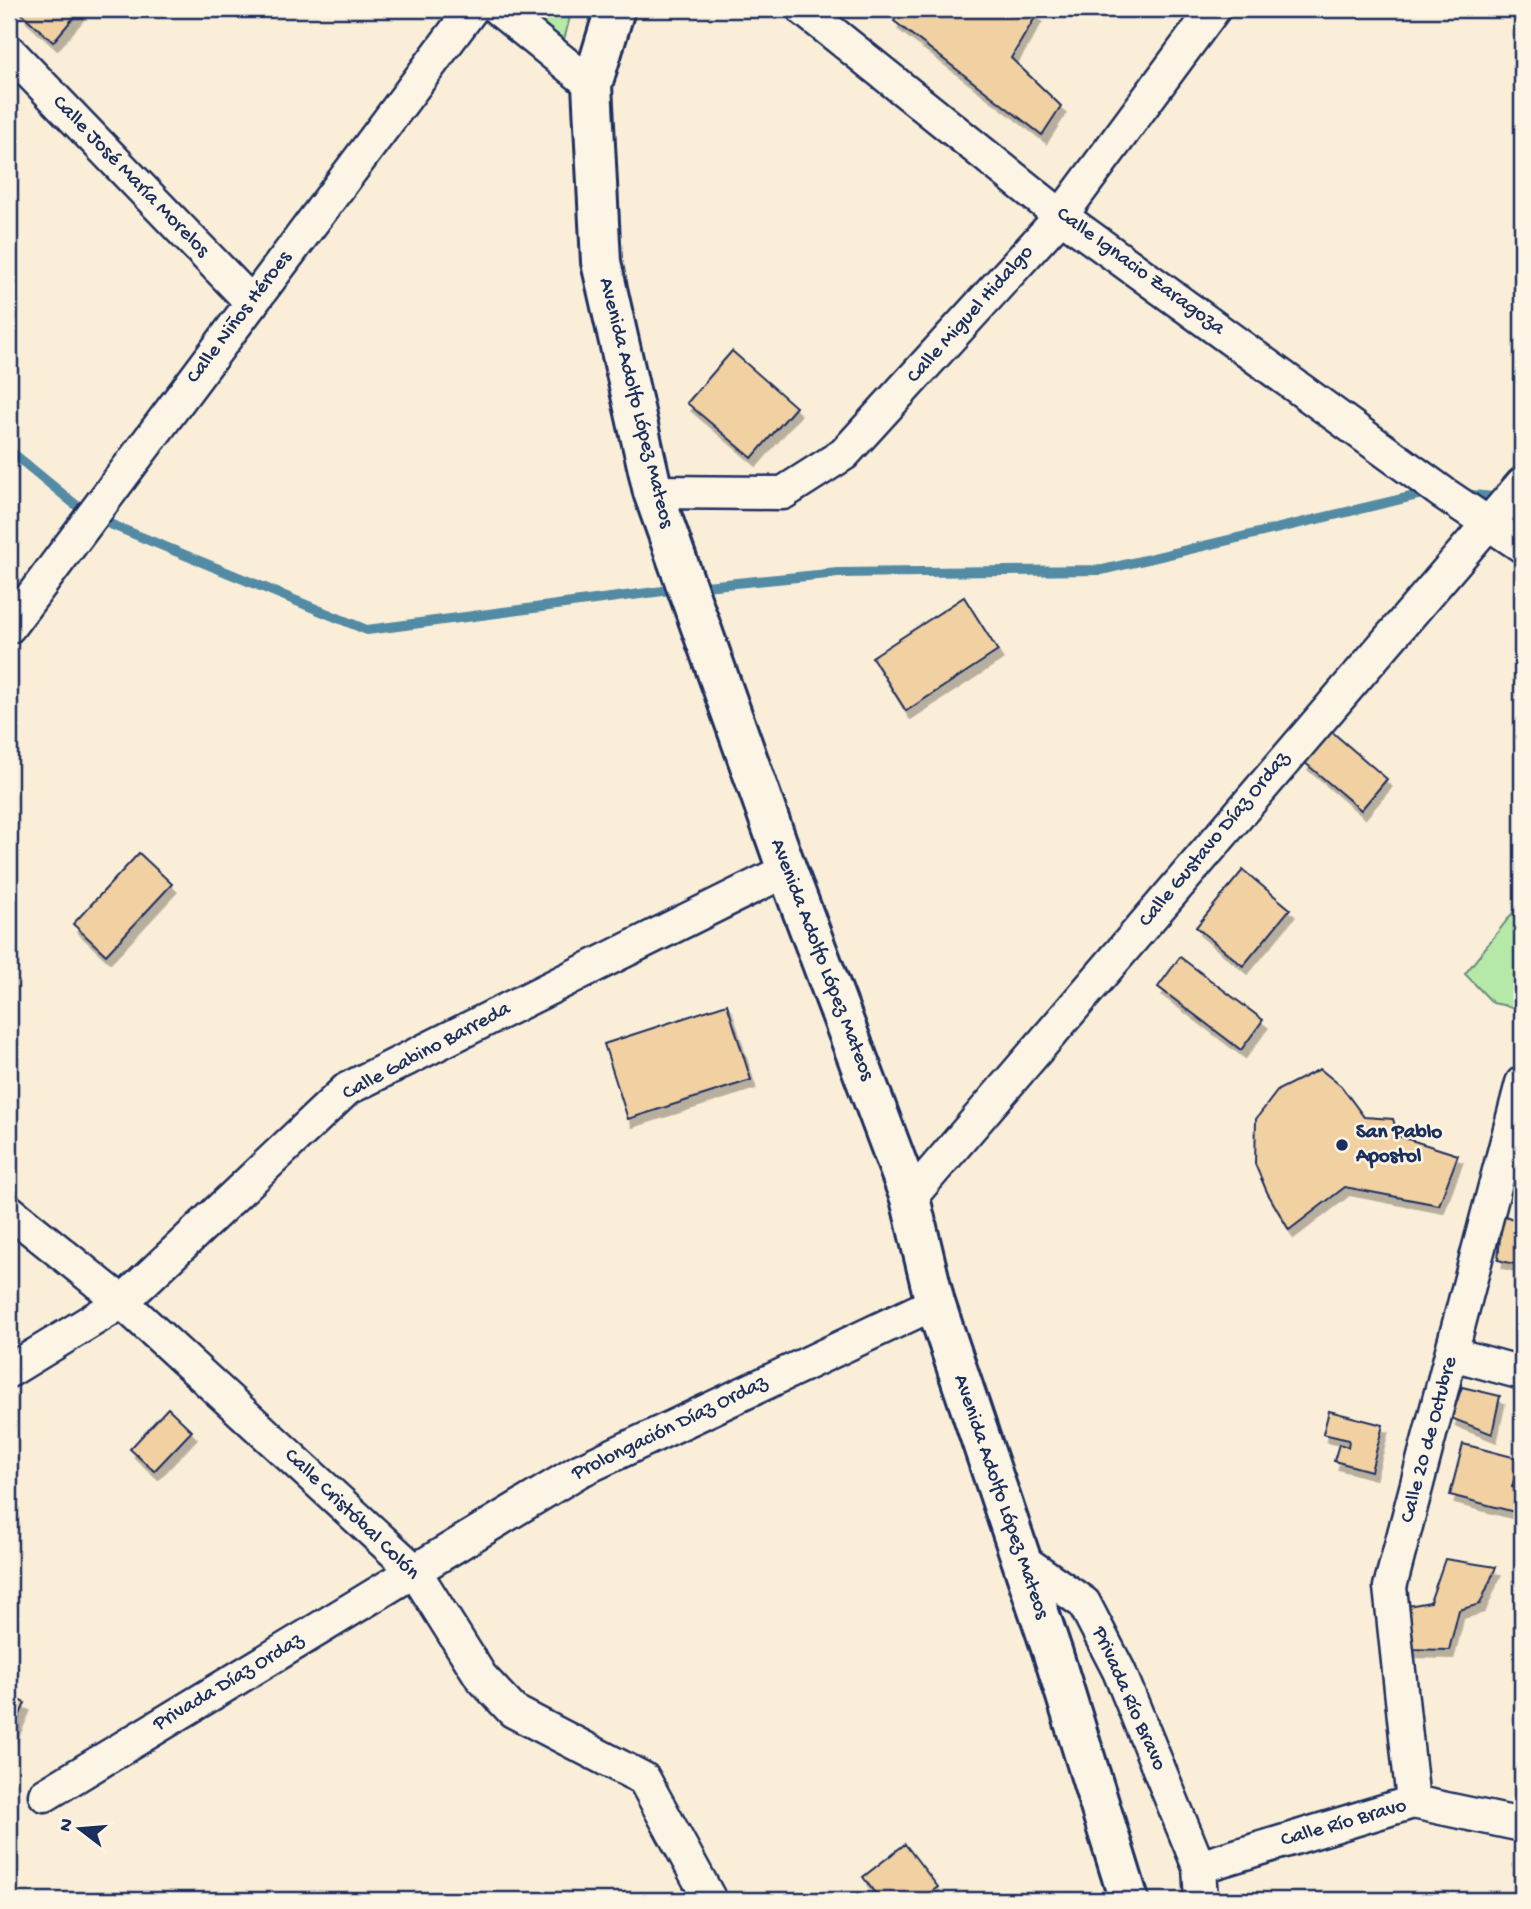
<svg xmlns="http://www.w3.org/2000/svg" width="1531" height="1909" font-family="'Gochi Hand',sans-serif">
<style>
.green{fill:#b6e8a8;stroke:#688c83;stroke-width:2}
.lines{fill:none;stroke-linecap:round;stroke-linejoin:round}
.stream{stroke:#538ba4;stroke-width:10}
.building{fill:#f1d0a2;stroke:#1b2f5e;stroke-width:2;filter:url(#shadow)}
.street-casing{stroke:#1b2f5e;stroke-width:37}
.secondary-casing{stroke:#1b2f5e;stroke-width:44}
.street{stroke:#fcf5e5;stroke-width:32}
.secondary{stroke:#fcf5e5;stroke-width:38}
.poi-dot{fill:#1b2f5e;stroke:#fcf5e5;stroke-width:2.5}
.labels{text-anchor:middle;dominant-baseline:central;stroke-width:5;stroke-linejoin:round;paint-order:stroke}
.street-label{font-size:21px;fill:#1b2f5e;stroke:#fcf5e5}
.poi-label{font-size:21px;font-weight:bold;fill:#1b2f5e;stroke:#fcf5e5;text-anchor:start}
</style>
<defs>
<filter id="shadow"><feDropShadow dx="4.5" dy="8" stdDeviation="0" flood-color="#0004"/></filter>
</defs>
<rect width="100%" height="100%" fill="#faeed8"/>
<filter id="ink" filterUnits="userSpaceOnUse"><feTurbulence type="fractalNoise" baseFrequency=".0143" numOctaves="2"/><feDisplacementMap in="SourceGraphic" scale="14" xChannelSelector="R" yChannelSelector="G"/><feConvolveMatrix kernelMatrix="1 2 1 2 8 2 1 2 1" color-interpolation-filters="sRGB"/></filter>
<g filter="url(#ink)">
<path class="green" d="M528,9h44l-9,35z
M1522,901v108l-29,-6 -28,-29z"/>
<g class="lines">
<path class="stream" d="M9,450l79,65 279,115 311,-41
M1461,494l44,4
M695,587l143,-14 264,-3 329,-78"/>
</g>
<path class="building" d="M27,9h54l-28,33 -31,-28z
M903,9h126l8,5 -26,44 50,48 -19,29 -148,-114z
M732,351l64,56 -44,51 -65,-55z
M964,597l34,54 -92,60 -34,-54z
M1331,731l56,48 -26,31 -57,-48z
M139,853l33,31 -66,71 -33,-31z
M1243,870l47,39 -47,57 -47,-39z
M1180,957l83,63 -22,30 -83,-63z
M727,1004l24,76 -123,39 -24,-75z
M1320,1069l21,17 23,31 29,2 5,17 60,19 -19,50 -94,-18 -56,43 -22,-38 -12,-28 1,-45 22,-29z
M1519,1165l3,1v27l-11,-4z
M1502,1215l20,7v44l-24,-6z
M1462,1387l38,9 -8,38 -41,-16z
M168,1408l24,23 -38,40 -24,-22z
M1329,1411l54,14 -12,46 -37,-10 5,-17 9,3 1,-7 -26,-6z
M1463,1444l57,15 -8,28 10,3v24l-72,-19z
M1445,1559l51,8 -16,37 -21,6 -10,40 -43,-1 -4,-42 28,-5z
M9,1696l16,7 -16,37z
M905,1844l33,43 -18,13h-40l-17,-23z"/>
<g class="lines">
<g class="street-casing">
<path id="street" d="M498,9l94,76
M803,9l258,207 382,277 79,53
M9,51l243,252
M653,492l130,1 61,-39 217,-238 153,-207
M9,627l463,-618
M910,1198l612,-714
M9,1211l113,91 292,268 67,107 32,34 131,68 66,121
M1453,1354l69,19
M9,1371l113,-69 225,-213 440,-219
M1021,1559l63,44 35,68 80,196 2,33
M45,1795l534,-324 356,-168
M1413,1802l-23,-215 132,-504
M1199,1867l214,-65 109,23"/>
</g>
<g class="secondary-casing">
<path id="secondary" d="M615,9l-23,76 9,177 52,230 134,378 123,328 25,105 118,351 76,246"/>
</g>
<use href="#street" class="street"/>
<use href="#secondary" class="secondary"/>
</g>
</g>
<circle class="poi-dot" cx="1342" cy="1145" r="7"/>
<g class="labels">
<g class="street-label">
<text transform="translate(130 177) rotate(46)">Calle José María Morelos</text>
<text transform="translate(1140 272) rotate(36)">Calle Ignacio Zaragoza</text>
<text transform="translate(971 315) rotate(-48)">Calle Miguel Hidalgo</text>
<text transform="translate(240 318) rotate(-53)">Calle Niños Héroes</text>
<text transform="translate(635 403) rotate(76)">Avenida Adolfo López Mateos</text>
<text transform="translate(1215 840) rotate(-50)">Calle Gustavo Díaz Ordaz</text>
<text transform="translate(821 960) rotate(69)">Avenida Adolfo López Mateos</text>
<text transform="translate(427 1052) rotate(-28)">Calle Gabino Barreda</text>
<text transform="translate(670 1429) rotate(-26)">Prolongación Díaz Ordaz</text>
<text transform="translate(1430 1440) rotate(-75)">Calle 20 de Octubre</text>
<text transform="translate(1000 1497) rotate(71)">Avenida Adolfo López Mateos</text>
<text transform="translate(351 1515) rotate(44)">Calle Cristóbal Colón</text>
<text transform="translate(229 1683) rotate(-31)">Privada Díaz Ordaz</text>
<text transform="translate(1128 1699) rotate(66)">Privada Río Bravo</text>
<text transform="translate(1344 1824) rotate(-16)">Calle Río Bravo</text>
</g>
<g class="poi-label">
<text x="1356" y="1133">San Pablo<tspan x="1356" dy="24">Apostol</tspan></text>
</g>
</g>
<rect width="1531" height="1909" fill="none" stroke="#fcf5e5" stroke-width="35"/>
<rect x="18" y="18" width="1496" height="1874" fill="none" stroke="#1b2f5e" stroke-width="2.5" filter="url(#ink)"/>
<g transform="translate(80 1829) rotate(286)" stroke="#fcf5e5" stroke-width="5" paint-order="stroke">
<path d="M0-5L12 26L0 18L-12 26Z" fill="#1b2f5e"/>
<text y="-10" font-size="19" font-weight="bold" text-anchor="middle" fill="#1b2f5e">N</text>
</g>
</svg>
